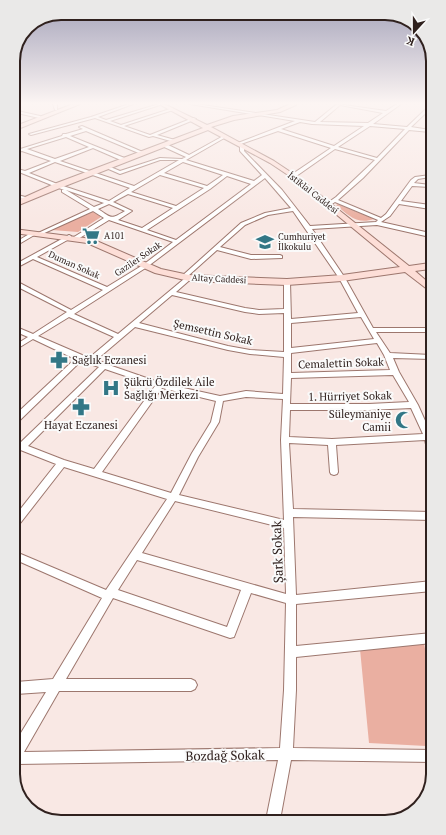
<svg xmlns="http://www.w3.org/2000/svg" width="446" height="835" font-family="'PT Serif',serif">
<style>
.green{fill:#eaafa1}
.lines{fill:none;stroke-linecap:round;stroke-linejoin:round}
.street-casing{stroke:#9d776e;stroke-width:2}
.secondary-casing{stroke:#9d776e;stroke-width:2}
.street{fill:#fff;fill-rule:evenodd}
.secondary{fill:#fdded7;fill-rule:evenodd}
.labels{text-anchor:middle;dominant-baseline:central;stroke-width:4;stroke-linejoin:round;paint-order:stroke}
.far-street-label{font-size:9px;fill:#30211e;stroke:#fafafa}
.far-poi-label{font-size:9px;fill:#30211e;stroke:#fafafa;text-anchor:start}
.street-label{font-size:11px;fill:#30211e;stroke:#fafafa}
.poi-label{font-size:11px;fill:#30211e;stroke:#fafafa;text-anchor:start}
.near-street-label{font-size:13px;fill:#30211e;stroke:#fafafa}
.rim{fill:none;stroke:#30211e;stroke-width:2}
</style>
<rect width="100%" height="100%" fill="#f9e8e4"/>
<path class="green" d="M338,204l36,15c-17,6 -26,-4 -38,-14z
M92,210l8,4 1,3 -23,15 -26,-2z
M424,643l8,47 1,49 -7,7 -57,-3 -9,-94z"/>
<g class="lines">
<g class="street-casing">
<path id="street" d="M53,104h4v6h-2z
M129,104h4l-35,13 8,3 53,-16h4l-53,17 11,4 52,-17v2l-49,16 26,9 43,-17 3,1 -39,16 18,5 1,1 -2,1 -21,-6 -4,1 -54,-19 -64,17 -2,-1 62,-17z
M190,104h6l119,18 22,-18 49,7 11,-7h4l-28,20 34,3 23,-22v4l-19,18 19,3v2l-21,-2 -46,48 -25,22 43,18 5,-4 25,-34 4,-3 15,-2v2l-12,2 -4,4 16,2v2l-18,-1 -11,15 29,4v4l-31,-5 -9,12 -9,6 49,11v4l-53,-12 -65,4 33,49 28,50h58v4h-55l14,21 41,2v4l-38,-1 6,14 19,33 13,29v20l-3,-1 -3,-13 -89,5 2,27 -1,2 -3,1 -3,-1 -1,-2 -2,-27 -39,-2 4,66 139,3v8l-139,-3 3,78 136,-14v10l-136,13v42l136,-13v10l-136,14v33l-3,58 140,2v12l-142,-2 -11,60h-14l12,-60 -261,4 -1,-23 30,-49 -30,2v-12l37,-3 49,-81 -86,-38v-8l90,38 61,-91 -103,-32 -46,59 -3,1v-11l41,-52 -38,-15 -3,-2v-6l5,2 79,-76 -18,-6 -63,61 -3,1v-8l60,-56 -42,-20 -18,11v-5l13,-8 -14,-6v-5l19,8 34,-22 -53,-27v-5l57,30 32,-20 -70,-31 -19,10v-4l55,-30 2,1v2l-34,19 70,30 36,-22 30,-23 -64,-22 -31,19h-4v-2l30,-19 -11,-7 -53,24 -4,-1 -22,13v-4l17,-10 5,1 54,-25 -28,-17v-2h2l-50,-20v-2l11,3 26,-10 -29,-10 -8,2v-2l48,-15 1,-2h3l17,-5 -4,-2 3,-1 63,27 -4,1 -55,-23 -16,5 57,23v2h-4l-30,-13 -33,13 74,25 45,-26h-19l-40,14 -16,-7 4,-1 12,5 40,-13 22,1 4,-2 -24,-11v-2h4l23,11 36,-20 1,2 -40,23 68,21 8,-6 -22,-24v-5h4v5l38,39 28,36 66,-4 2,-2 -43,-18 -6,4 -3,-2 10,-7 39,-37 -40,-11 -40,28h-4v-2l40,-27 -53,-17 -40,14v-2l57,-22zM340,105l43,8 -15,10 -48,-1zM300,122l12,2 52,2 -30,20 -53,-17zM370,126l35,3 -28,29 -39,-11zM66,137l23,10 -34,12 -28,-10zM55,162l75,26 -21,13 -49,-16 -31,-12zM183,162l40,13 -16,11 -43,-13zM160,175l44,13 -28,18 -45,-14zM227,176l24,8 -75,56 -29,-10 63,-41zM265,178l26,30 -26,5 -24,10 -59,53v2l2,1 -66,55 -44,-20 73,-47zM66,190l38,13 -10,4zM128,194l45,14 -31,20 -24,-8 14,-9 -19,-9zM109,204l16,7c-15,9 -13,7 -27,-2zM293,211l46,67 19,35 -67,6 -1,-37 -3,-2 -3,2v27l-25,1 -14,-2 -69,-16 16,-14 -4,-2 29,-26 34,9 31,-1v-2l-2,-1h-29l-31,-8 25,-22 23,-10zM172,295l73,17 14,2 25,-1v39l-34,-2 -22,-4 -89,-23zM69,317l45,20 -25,21 -51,-22zM361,317l13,22 -83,9v-25zM135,327l93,23 22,4 34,3 -1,37 -37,-3 -26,5 -59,-13 -52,-18 -1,-2 -13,-2zM377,343l7,12 6,15 -99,3v-20zM105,369l50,17 -61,83 -30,-9 -36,-14zM393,375l16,27 -40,2h-79l1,-26zM162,388l54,13 -5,21 -19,31 -21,40 -69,-21zM246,397l37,2 -2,41 3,80 -105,-25 19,-38 21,-35 4,-21zM411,408l12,26 -91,5 -43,-2 1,-27h79zM175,501l109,27 2,66 -144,-41zM137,560l104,30 -14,37 -109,-37zM251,593l35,10 -2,87 -4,58 -256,4 35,-61h132l4,-2 2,-4 -2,-4 -4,-2h-125l47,-81 117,40 4,-1z
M13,110l27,6 1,1 -2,1 -26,-6z
M14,194l15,4v1l-2,1 -13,-3z"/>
</g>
<g class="secondary-casing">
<path id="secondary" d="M73,104h7l-67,27v-4z
M159,104h5l43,21 26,-9 44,-6 13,-6h6v1l-16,7 -46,8 -23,7 63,34 21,14 114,91 21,-3v6l-15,2 15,13 1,8 -26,-20 -63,9 -55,4 -98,-4 -34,-8 -68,-30 -73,-10v-4l78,10 69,30 28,6 98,4 55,-4 58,-8 -109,-90 -21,-14 -62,-33 -148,58 -46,19v-5l40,-18 149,-56z"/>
</g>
<use href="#street" class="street"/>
<use href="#secondary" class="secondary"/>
</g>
<linearGradient id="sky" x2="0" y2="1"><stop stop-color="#a5a3ba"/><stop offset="0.47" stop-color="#fcf5f3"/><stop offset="1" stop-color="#fcf5f3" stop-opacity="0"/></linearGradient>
<rect width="446" height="220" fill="url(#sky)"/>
<defs>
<g id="supermarket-bare" transform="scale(1.38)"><path d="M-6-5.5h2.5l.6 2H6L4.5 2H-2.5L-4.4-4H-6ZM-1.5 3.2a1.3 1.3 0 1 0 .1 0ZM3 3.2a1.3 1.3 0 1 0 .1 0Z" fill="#327786" stroke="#fafafa" stroke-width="2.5" paint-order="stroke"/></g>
<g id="school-bare" transform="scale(1.38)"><path d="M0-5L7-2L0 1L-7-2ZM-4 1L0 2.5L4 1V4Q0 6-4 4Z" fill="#327786" stroke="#fafafa" stroke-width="2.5" paint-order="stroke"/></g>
<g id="pharmacy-bare" transform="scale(1.38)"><path d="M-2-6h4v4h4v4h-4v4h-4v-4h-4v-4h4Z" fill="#327786" stroke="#fafafa" stroke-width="2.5" paint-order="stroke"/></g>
<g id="hospital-bare" transform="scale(1.38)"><path d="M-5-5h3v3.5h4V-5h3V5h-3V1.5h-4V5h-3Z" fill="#327786" stroke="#fafafa" stroke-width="2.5" paint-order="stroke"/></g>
<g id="mosque-bare" transform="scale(1.38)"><path d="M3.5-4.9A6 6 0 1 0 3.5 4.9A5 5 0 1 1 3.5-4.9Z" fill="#327786" stroke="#fafafa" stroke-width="2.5" paint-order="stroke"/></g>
</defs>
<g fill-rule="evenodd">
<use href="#supermarket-bare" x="91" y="236"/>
<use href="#school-bare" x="265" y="242"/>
<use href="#pharmacy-bare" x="59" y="360"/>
<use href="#hospital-bare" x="111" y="388"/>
<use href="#pharmacy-bare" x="81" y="407"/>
<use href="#mosque-bare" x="404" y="420"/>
</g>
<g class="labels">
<g class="far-street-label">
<text transform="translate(313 193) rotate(38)">İstiklal Caddesi</text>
<text transform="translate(138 259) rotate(-34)">Gaziler Sokak</text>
<text transform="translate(74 265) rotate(24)">Duman Sokak</text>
<text transform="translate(219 279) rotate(3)">Altay Caddesi</text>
</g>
<g class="far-poi-label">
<text x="104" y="236">A101</text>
<text x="278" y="237">Cumhuriyet<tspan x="278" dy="10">İlkokulu</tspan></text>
</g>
<g class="street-label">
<text transform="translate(213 332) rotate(13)">Şemsettin Sokak</text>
<text transform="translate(341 363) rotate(-2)">Cemalettin Sokak</text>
<text transform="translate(350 396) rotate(-1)">1. Hürriyet Sokak</text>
</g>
<g class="poi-label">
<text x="72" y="360">Sağlık Eczanesi</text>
<text x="124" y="382">Şükrü Özdilek Aile<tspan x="124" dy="13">Sağlığı Merkezi</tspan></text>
<text x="391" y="414" text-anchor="end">Süleymaniye<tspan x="391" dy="13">Camii</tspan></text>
<text x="81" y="425" text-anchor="middle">Hayat Eczanesi</text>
</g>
<g class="near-street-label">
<text transform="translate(277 552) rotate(-92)">Şark Sokak</text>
<text transform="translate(225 755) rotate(-1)">Bozdağ Sokak</text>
</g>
</g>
<path d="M0 0H446V835H0ZM61 20H385A41 41 0 0 1 426 61V774A41 41 0 0 1 385 815H61A41 41 0 0 1 20 774V61A41 41 0 0 1 61 20Z" fill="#eae9e8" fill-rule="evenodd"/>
<path class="rim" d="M61 20H385A41 41 0 0 1 426 61V774A41 41 0 0 1 385 815H61A41 41 0 0 1 20 774V61A41 41 0 0 1 61 20Z"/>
<g transform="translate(414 32) rotate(201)" stroke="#fafafa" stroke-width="3" paint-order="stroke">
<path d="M0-3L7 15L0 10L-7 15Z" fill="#30211e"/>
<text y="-6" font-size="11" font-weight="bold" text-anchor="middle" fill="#30211e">K</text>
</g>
</svg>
